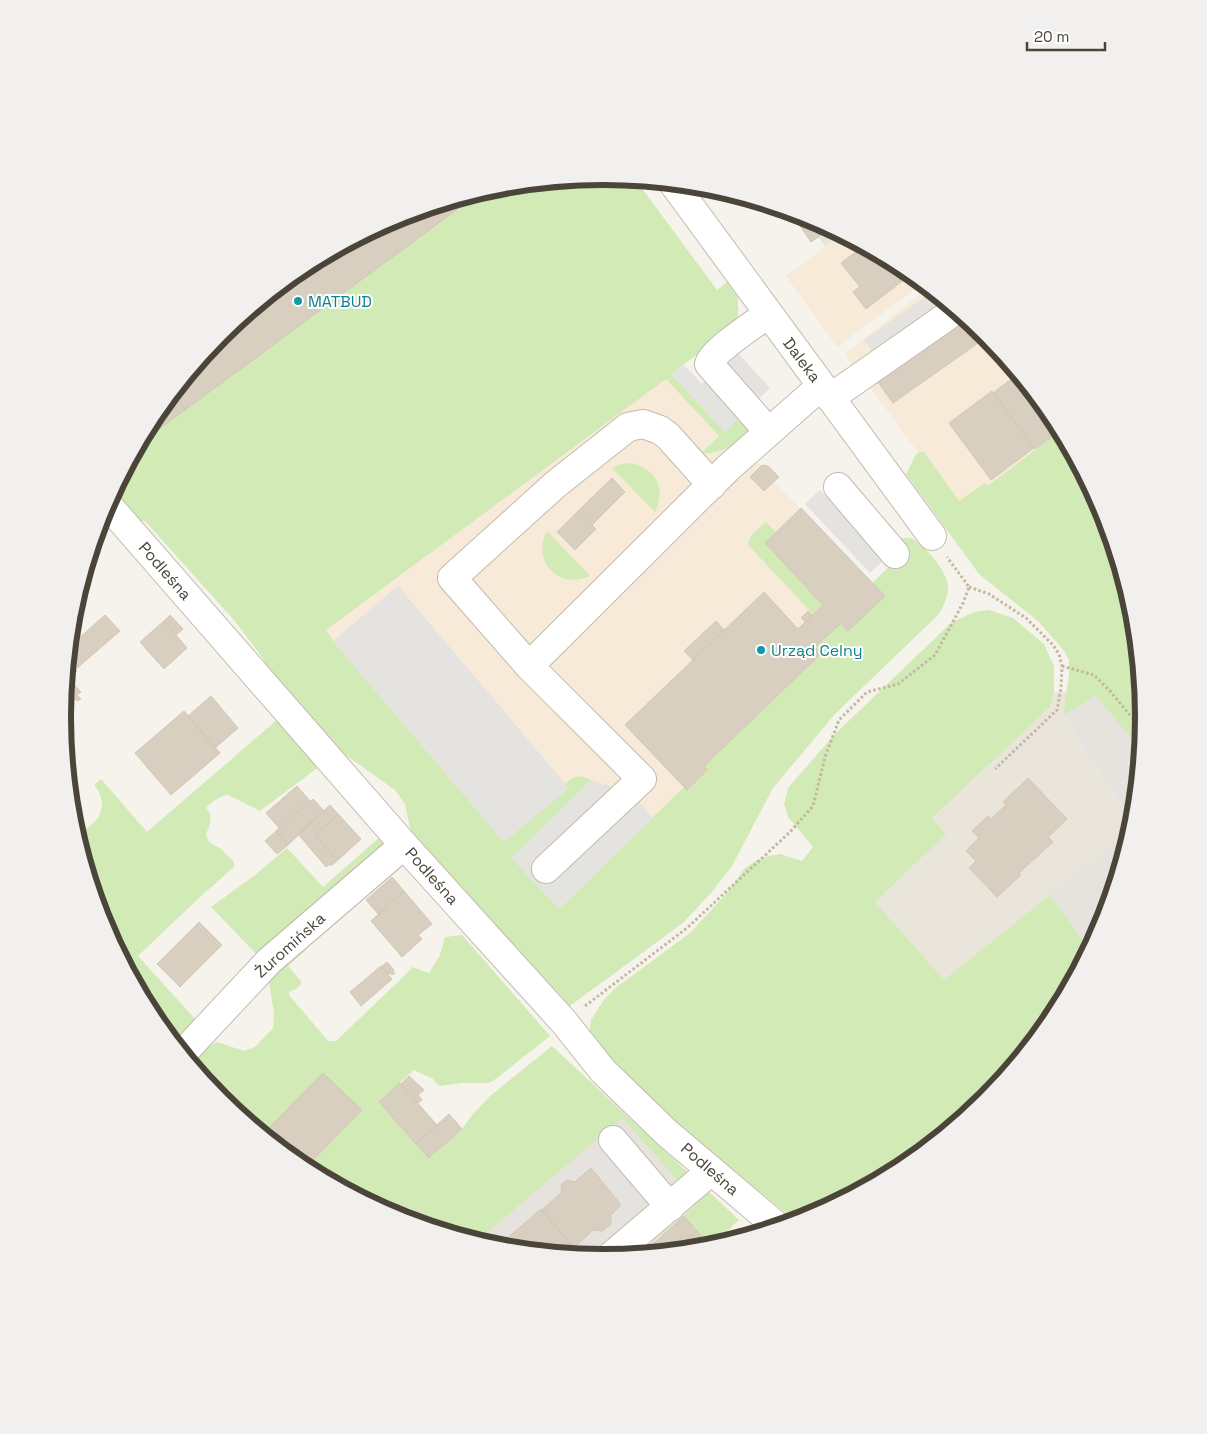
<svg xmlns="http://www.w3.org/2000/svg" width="1207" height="1434" font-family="'Space Grotesk',sans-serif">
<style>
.residential{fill:#eae5da}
.commercial{fill:#f7ead8}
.industrial{fill:#e6e2dd}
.green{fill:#d2eab5}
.parking{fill:#e5e3e0}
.building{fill:#d8cfc1;stroke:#d3c7b4}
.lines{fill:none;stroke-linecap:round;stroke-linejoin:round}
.minor-casing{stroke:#c2bbae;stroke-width:30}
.path{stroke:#c4b79f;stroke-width:3;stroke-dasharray:2.5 2.5;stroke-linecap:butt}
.minor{stroke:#fff;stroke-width:28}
.culture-dot{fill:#0f9aa8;stroke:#fff;stroke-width:2}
.labels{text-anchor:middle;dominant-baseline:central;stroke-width:4;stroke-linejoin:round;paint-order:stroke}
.culture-label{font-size:16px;fill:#0d838f;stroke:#fff;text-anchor:start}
.street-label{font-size:16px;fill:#4b4439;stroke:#fff}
.rim{fill:none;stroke:#4b4439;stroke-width:6}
</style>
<rect width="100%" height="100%" fill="#f6f3ec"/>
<path class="residential" d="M1054,692h13l-4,24 71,107 -2,7 -188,151 -69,-79 70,-68 -14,-16 119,-111z"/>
<path class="commercial" d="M842,234l62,33 19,16 -86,64 -51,-71z
M929,287l57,48 67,82 38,70 -95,70 -151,-203z
M663,368l73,76 21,19 12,4 10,10 -5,5 111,114 -314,345 -280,-296z"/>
<path class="industrial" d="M1095,694l46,56 -7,73 -71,-107z
M1132,830l-29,94 -13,26 -40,-55z
M622,1117l76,86 -59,52 -36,3 -105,-10 -21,-7z"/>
<path class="green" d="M604,176l31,3 82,111 10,-8 11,16v18l-7,13 -60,45 54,57 12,-11 3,-1 9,8c-3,17 -33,28 -48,26l18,-17 -53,-57 -340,251 7,11 171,201 64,-55 -3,-3c9,-8 15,-10 26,-4l-32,129 125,-122 3,2 20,-19 -3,-4 118,-112 -7,-7 26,-24 7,7 24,-47 19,-18 7,-26c5,-1 10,-2 15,0 11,5 35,34 35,47 1,10 -5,21 -10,29l-103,99 -62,74 -41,78 -22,28 -27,29 -116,85 -148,-165 -8,-10 -6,-29 -10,-14 -58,-41 -55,-61 -23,-35 -26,-34 -88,-98h-4l-30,-26 28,-51 343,-253 16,-5z
M1056,434l34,51 13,25 31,102 10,105 -3,33 -46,-55 -32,21 6,-41v-15l-5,-9 -25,-29 -60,-48 -73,-100 9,-18 4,-4h5l35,49 26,-18 3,3z
M632,463c25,7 34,25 23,49l-43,-44 9,-4z
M766,522l10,10 -11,11 58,62 -10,9 -65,-69c0,-10 12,-17 18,-23z
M547,531l43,45c-31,14 -59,-14 -43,-45z
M989,610l24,8 31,26 10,22v26l-4,15 -118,111 14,16 -71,68 69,78 106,-85 40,55 -37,68 -67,82 -82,67 -94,50 -14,4 -144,-116 -42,-39 -20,-30v-8l1,-8 12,-19 11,-12 76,-56 37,-40 17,-24 13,-9 12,-4 11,-2 22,7 11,-14 -25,-30 -4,-13 4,-16 46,-53 118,-113 23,-10z
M279,718l41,48 -60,45 -32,-16c-9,1 -16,7 -22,13 8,7 4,17 0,26l3,8 12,7 13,13v5l-33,29 -63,60 57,63 -22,23 -19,-25 -50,-93 -28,-91c23,-7 35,-28 18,-48l7,-6 46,53z
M380,837l6,8 -126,113 -49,-51 44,-32 32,-27 36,39z
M462,935l88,101 -53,42 -8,5h-27l-23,3 -6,-7 -19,-9 -35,32 51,56 32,-29 10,-14 18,-19 62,-50 187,174 -29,27 -26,-31 -41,36 1,2 -5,1 59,-52 -76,-85 -145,123 -81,-24 -93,-50 -82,-68 -30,-36 13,-13 13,-8 27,9 11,-4 18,-19 1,-15 -5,-31 1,-5 31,-32 5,5 -18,16 13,15v3l-5,5 -7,3v3l39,46h8l67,-64 9,-10 17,6 11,-18 5,-18z"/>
<path class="parking" d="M803,215l8,2 31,17 -17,12z
M933,291l16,13 -73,53 -12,-17z
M737,352l33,36 -45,44 -54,-58 13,-9 18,19z
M820,490l65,69 -15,14 -65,-69z
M398,586l171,202 -65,54 -171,-201z
M591,780l38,11 24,27 -94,91 -48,-51z
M617,1127l43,51 -31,26 -43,-51z"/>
<path class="building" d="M482,191l-297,219 -12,-17 48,-59 82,-67 94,-50z
M790,211l21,6 20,11 -20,14z
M864,246l16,8 21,28 -35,27 -13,-17 7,-5 -19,-24z
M880,254l24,13 8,7 -11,8z
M965,317l16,24 -88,62 -18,-25z
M1014,377l42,57 -21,15 -42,-56z
M992,391l42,57 -43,32 -42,-57z
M173,393l12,17 -46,34 15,-28z
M765,465l4,2 10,10 -15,14 -14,-14 11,-11z
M612,478l13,14 -33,33 -14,-14z
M801,508l84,88 -37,35 -7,-8 -26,24 7,6 -118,113 3,4 -20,20 -62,-65 139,-133 34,37 25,-24 -58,-62z
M578,511l18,18 -21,21 -18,-18z
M808,611l4,4 -6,7 -5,-4z
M105,615l15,16 -44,38 -8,-8 1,-14z
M170,615l13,14 -7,6 -12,-14z
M164,621l23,27 -23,21 -24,-27z
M716,621l8,9 -31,30 -9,-9z
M68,661l9,10 -11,10z
M67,681l3,3 2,-2 9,10 -4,3 4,4 -4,2 -12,-12z
M211,696l27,32 -23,20 -27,-32z
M184,711l36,42 -49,42 -36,-42z
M1028,778l39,41 -19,18 5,5 -34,31 2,2 -24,22 -28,-29 7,-7 -10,-10 13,-13 -7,-7 16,-15 3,3 15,-14 -3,-3z
M297,786l13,15 -31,27 -13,-15z
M313,799l11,12 -36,34 -12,-14z
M330,805l8,9 -23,21 21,24 1,-2 2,2 -8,7 -1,-2 -4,3 -27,-32 3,-3 -1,-1z
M338,814l23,25 -22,20 -2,-2 -1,2 -21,-24z
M276,831l12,14 -11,9 -12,-13z
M392,877l12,14 -19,16 1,1 -7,7 -13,-15z
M404,891l28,33 -14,11 4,4 -20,18 -31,-36z
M199,922l23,23 -42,42 -23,-23z
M387,962l7,8 -2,1 3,2 -3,2 -2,-2 -2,1 -6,-8z
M381,966l11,13 -31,27 -11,-14z
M323,1073l39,37 -57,58 -42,-34z
M409,1076l15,14 -6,5 4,5 -4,3 -17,-19z
M400,1083l37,42 -21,19 -37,-42z
M449,1114l13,15 -33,29 -13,-14z
M591,1168l30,37 -10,10v9l-9,7 -9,-1 -19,18 -32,-38 20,-18 -1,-7 6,-5 8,2z
M541,1209l32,39 -1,-1 -9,7 -66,-7z
M684,1216l13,15 -24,20 -11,1 -8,-9z
M697,1231l8,9 -10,9 -11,1 -4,-5z
M654,1243l8,9 -18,2 -1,-2z"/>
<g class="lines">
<g class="minor-casing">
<path id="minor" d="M673,183l259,353
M768,314c-12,9 -57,38 -59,50l60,68
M830,398l126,-88
M838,487l57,67
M107,504l297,341 160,177 39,49 64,62 111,94
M529,666l-77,-88 104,-94 72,-57 15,-3 17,6 8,6 44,49
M546,869l96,-90 -113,-113 199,-198 93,-82
M183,1053l86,-92 135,-116
M613,1140l57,67
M610,1257l101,-86"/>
</g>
<path class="path" d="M969,587l20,7 37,24 27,27 6,9 3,12 -1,22 -4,22 -62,59
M1062,666l32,9 16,16 33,40
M585,1006l102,-78 103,-96 23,-26 12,-49 14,-37 28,-28 31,-8 37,-29 28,-52 6,-16 -22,-30"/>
<use href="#minor" class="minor"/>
</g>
<g class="culture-dot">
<circle cx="298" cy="301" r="5"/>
<circle cx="761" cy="650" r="5"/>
</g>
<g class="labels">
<g class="culture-label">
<text x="308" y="301">MATBUD</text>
<text x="771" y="650">Urząd Celny</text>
</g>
<g class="street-label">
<text transform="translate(802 360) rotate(53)">Daleka</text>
<text transform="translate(165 571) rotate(49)">Podleśna</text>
<text transform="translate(432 876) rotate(48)">Podleśna</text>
<text transform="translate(290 945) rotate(-42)">Żuromińska</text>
<text transform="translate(710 1169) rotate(41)">Podleśna</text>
</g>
</g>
<path d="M0 0H1207V1434H0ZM71 717a532 532 0 1 1 1064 0a532 532 0 1 1-1064 0Z" fill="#f1f0ef" fill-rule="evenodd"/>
<path class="rim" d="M71 717a532 532 0 1 1 1064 0a532 532 0 1 1-1064 0Z"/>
<path d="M1027 42v8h78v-8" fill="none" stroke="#4b4439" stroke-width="2.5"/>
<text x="1034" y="42" font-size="15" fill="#4b4439" stroke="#ffffff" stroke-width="4" paint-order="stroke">20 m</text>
</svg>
